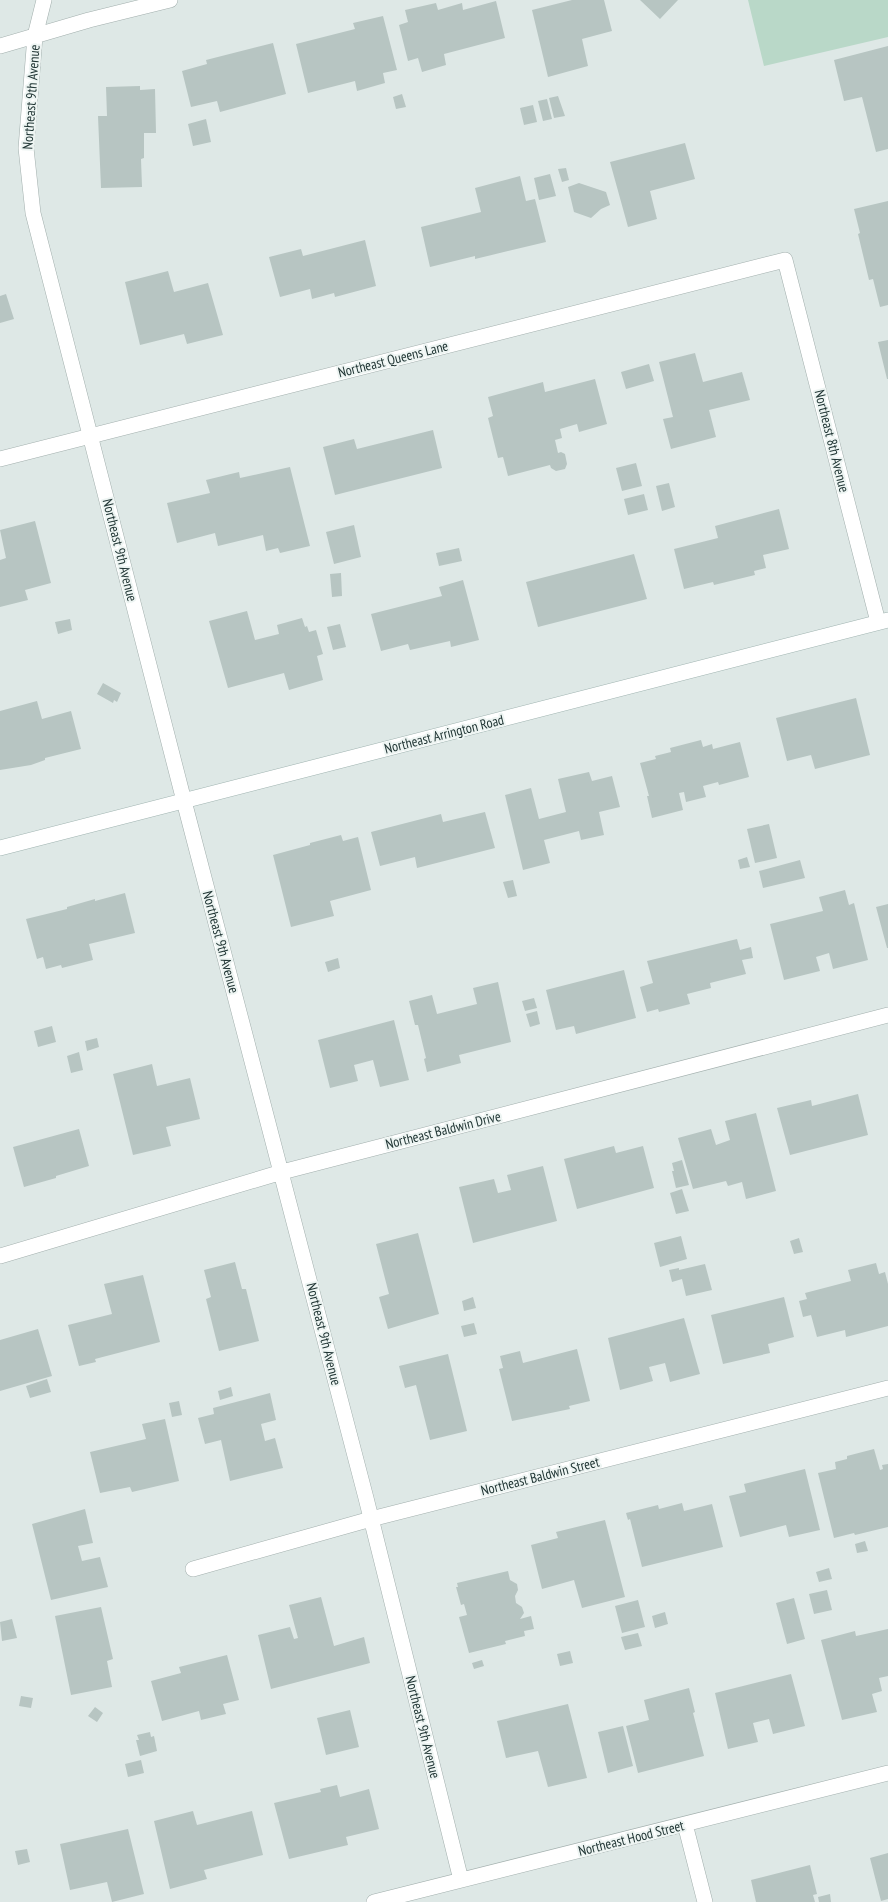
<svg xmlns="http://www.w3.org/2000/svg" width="888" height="1902" font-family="'PT Sans Narrow',sans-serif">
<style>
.green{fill:#b9d8c8}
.building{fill:#b7c5c2}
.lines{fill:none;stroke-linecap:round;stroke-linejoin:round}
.street-casing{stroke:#a2afad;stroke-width:16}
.secondary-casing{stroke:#9fb3b0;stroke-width:16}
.street{stroke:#fff;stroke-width:15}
.secondary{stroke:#fff;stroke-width:15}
.labels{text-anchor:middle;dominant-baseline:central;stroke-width:4;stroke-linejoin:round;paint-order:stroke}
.street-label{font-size:14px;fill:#213635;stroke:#eef5f3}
</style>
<rect width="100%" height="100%" fill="#dee8e6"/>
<path class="green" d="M748,0h140v37l-124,29z"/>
<path class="building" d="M572,0h32l8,31 -30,8 6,27 -40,11 -16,-67z
M640,0h38l-18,19z
M496,1l9,37 -61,16 2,11 -24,7 -4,-14 -10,3 -9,-36 9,-3 -3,-12 31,-7 2,7 24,-7 1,7z
M383,16l14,54 -14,3 2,10 -28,8 -2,-10 -47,12 -12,-49 59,-15 -2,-6z
M273,43l13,51 -66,18 -3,-11 -26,6 -9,-36 25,-7 -1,-4z
M888,46v103l-12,3 -14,-55 -18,4 -10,-41z
M140,86v4l15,-1 1,44h-12v25l-3,1 1,28 -41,1 -3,-72h9l-1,-29z
M402,94l4,13 -10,2 -3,-12z
M558,96l7,20 -11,2 -5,-20z
M547,99l5,20 -9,2 -5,-20z
M533,105l4,17 -13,3 -4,-17z
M206,119l5,23 -18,4 -5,-22z
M685,143l10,36 -45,12 7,28 -29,8 -18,-65z
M566,168l3,12 -7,2 -4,-13z
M550,174l6,22 -17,4 -5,-22z
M520,176l6,25 9,-2 11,43 -71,17v-3l-45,11 -9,-40 60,-15 -6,-24z
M579,183l27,9 4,13 -9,4 -10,9 -17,-6 -6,-25z
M888,201v104l-8,2 -7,-28 -4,1 -11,-46 2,-1 -6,-24z
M365,240l11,46 -41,11 -1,-4 -22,6 -2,-10 -30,8 -11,-40 32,-8 2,7z
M168,271l6,21 34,-9 15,52 -36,9 -3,-10 -44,11 -15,-63z
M6,294l8,25 -14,4v-27z
M888,340v39h-1l-9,-37z
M695,353l8,29 39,-10 8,28 -41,10 7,27 -45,12 -8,-30 10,-2 -14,-55z
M649,364l5,17 -28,8 -5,-17z
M595,379l12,45 -28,8 -2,-8 -17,5 2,9 -7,2 3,13 3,-1 4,2 2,10 -2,5 -9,2 -5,-3 -1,-3 -42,11 -5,-19 -5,1 -10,-40 5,-2 -5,-19 55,-15 2,10z
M433,430l9,38 -107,27 -12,-48 31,-8 3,10z
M636,463l6,23 -20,5 -6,-23z
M290,467l20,79 -30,7 -2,-5 -12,3 -3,-16 -45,11 -3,-13 -38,10 -10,-40 43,-10 -4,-13 33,-8 1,6z
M669,483l6,24 -13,4 -6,-25z
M644,494l4,16 -20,5 -4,-16z
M779,509l10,40 -26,6 3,13 -12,3 1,4 -41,10 -1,-3 -29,7 -10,-40 44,-11 -3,-12z
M35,521l16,62 -26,7 3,10 -28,7v-47l6,-2 -6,-28z
M354,525l7,32 -27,7 -8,-32z
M459,548l3,13 -23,5 -3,-13z
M634,554l13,45 -109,28 -12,-45z
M341,573l1,23 -10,1 -2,-23z
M463,580l16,60 -28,7 -1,-6 -40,9 -2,-6 -27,7 -10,-37 71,-18 -3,-9z
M247,611l8,29 24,-6 -2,-9 25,-7 3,9 2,-1 2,6 7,-2 7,24 -6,2 6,24 -34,10 -5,-17 -56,15 -19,-67z
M70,619l2,11 -14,4 -3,-12z
M340,624l6,23 -13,3 -6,-23z
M103,683l18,10 -4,9 -3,-2 -1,3 -16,-9z
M856,698l14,57 -55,14 -4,-14 -24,6 -11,-43z
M37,701l5,18 29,-8 10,38 -36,9v2l-14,5 -31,5v-59z
M701,740l2,7 9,-3 1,5 27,-7 9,35 -30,8 -1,-3 -15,4 3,11 -20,5 -2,-10 -5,1 4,17 -31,8 -5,-22h2l-9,-33 16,-4 -1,-3 16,-4 -1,-4z
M589,772l3,9 20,-5 8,31 -21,5 5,23 -23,5 -2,-9 -35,9 6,23 -27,7 -18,-75 26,-7 8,31 27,-7 -8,-33z
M485,812l10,36 -78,20 -2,-11 -35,9 -9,-34 70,-18 2,8z
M769,824l8,34 -22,5 -8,-34z
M341,835l2,6 15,-4 13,53 -41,11 4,15 -43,11 -18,-72 37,-10v-2z
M747,857l3,10 -10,2 -2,-9z
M800,860l5,18 -42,10 -4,-17z
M513,880l4,16 -9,2 -5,-16z
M845,890l4,15 5,-2 14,57 -35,9 -4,-16 -13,4 4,14 -36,9 -14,-56 53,-13 -4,-14z
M125,893l10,40 -46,11 4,16 -31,8 -1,-3 -15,4 -3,-12 -6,2 -11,-40 41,-10v-2l28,-8v2z
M888,904v44h-1l-11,-41z
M737,939l3,11 11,-3 2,11 -11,2 4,14 -36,9 1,5 -24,6 3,10 -31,8 -1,-3 -11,3 -7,-25 13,-4 -6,-22z
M338,958l2,10 -12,4 -3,-10z
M624,970l12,48 -60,16 -2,-8 -18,4 -10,-40z
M498,982l13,60 -52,13 2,8 -34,9 -3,-13 2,-1 -8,-33h-3l-6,-24 23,-6 5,19 40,-10 -4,-16z
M534,998l3,10 -12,3 -3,-10z
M537,1011l3,13 -10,3 -4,-13z
M394,1020l15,60 -29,7 -7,-27 -19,5 4,16 -28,7 -12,-48z
M52,1026l4,16 -18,5 -4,-16z
M97,1038l2,9 -12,4 -2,-10z
M79,1052l4,18 -12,3 -4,-17z
M152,1064l5,22 33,-8 10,41 -34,8 5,19 -38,9 -20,-81z
M858,1094l10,41 -78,20 -13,-47 34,-8 1,6z
M756,1113l20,78 -30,8 -4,-17 -14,4 -2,-5 -33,8 -15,-51 33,-9 5,16 14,-5 -5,-19z
M79,1129l10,37 -33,10v2l-32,9 -11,-40z
M614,1146l2,7 27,-7 11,42 -77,21 -13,-50z
M682,1160l7,25 -13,3 -4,-17h2l-2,-8z
M543,1166l14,55 -84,22 -14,-56 35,-8 4,14 13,-3 -4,-15z
M682,1189l7,22 -13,3 -6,-21z
M418,1233l21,81 -51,15 -9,-32 10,-3 -13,-50z
M681,1236l6,23 -27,8 -6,-24z
M799,1238l4,14 -9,2 -4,-13z
M235,1262l7,27h4l13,52 -40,10 -13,-52 5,-2 -7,-27z
M876,1263l3,11 6,-2 3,12v42l-42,11 -1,-7 -28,7 -6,-22 -8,2 -4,-16 8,-2 -2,-6 46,-12 -3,-11z
M705,1264l7,26 -26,6 -4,-17 -10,3 -3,-12 10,-2v2z
M143,1275l17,67 -65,17 1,3 -17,4 -11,-41 44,-11 -8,-30z
M473,1297l3,11 -12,3 -2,-10z
M784,1297l10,40 -26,7 2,9 -47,11 -12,-49z
M684,1318l16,56 -30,8 -5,-19 -16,4 4,14 -33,9 -12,-52z
M474,1323l3,11 -13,3 -3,-11z
M38,1329l14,47 -52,15v-51z
M577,1349l13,52 -21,5 1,3 -58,12 -13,-52 4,-1 -3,-12 20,-5 3,12z
M448,1354l19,77 -37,9 -14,-55 -11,3 -6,-22z
M47,1379l4,13 -21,6 -4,-12z
M231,1387l2,9 -13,4 -2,-9z
M270,1393l6,27 -15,4 4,17 10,-3 8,30 -53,13 -9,-41 -16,4 -7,-26 16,-4 -1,-6z
M179,1401l3,14 -10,2 -3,-14z
M165,1419l14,62 -47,11 -2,-5 -30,6 -10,-41 56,-13 -4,-15z
M874,1449l6,21 3,-1 -1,-4 6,-1v63l-33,8 -1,-2 -20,5 -16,-65 18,-4 -1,-7 12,-3v-3z
M805,1469l15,61 -31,7 -3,-12 -46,12 -11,-41 17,-4 -2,-8z
M682,1503l2,8 28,-7 11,43 -81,20 -12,-48 -2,1 -2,-7 32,-8 1,4z
M85,1509l8,34 -15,3 4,15 18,-4 8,30 -57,13 -19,-76z
M605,1520l20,77 -43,11 -8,-28 -32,9 -11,-44 27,-7 -2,-6z
M865,1541l3,10 -11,2 -2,-9z
M829,1568l3,11 -13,3 -3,-10z
M508,1571l2,9 7,4 1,6 -3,6 1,7 6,4 2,6 -4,6 11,-3 3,13 -10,2 1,5 -20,5 1,3 -37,9 -10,-36 8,-2 -3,-11 -3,1 -5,-18h2l-1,-4z
M827,1590l5,20 -18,4 -5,-20z
M321,1597l13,49 30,-9 6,26 -99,26 -13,-54 32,-8 4,12 4,-1 -9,-33z
M794,1598l11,41 -18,5 -11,-41z
M638,1600l7,27 -23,6 -7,-27z
M101,1607l12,52 -6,2 5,26 -41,8 -16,-79z
M665,1612l3,12 -13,4 -3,-12z
M12,1619l5,19 -15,3 -2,-19z
M888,1629v47l-9,2 3,13 -10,3 5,18 -35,8 -21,-80 34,-9 1,5z
M638,1633l4,13 -17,4 -4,-13z
M570,1651l3,12 -13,3 -3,-12z
M227,1655l12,45 -16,4 3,10 -25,6 -2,-9 -37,10 -11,-40 30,-8 -2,-6z
M482,1660l2,6 -10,3 -2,-6z
M791,1674l14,52 -32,8 -4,-15 -16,4 5,19 -30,7 -13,-56z
M689,1688l6,24 -2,1 11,43 -66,17 -12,-47 23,-6 -5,-20z
M21,1696l12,2 -2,10 -12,-2z
M568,1704l19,74 -39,9 -10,-36 -32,7 -9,-37z
M95,1707l8,6 -6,9 -9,-6z
M350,1710l9,37 -33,8 -9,-37z
M623,1726l10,40 -25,7 -10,-41z
M150,1732l1,5 3,-1 3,15 -17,5 -4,-16h3l-2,-5z
M141,1760l3,13 -16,4 -3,-13z
M337,1785l3,12 29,-8 10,40 -33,8 2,8 -59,14 -15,-56 47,-11 -1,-3z
M193,1811l4,14 55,-14 11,44 -59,15 3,9 -37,10 -16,-68z
M128,1829l16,65 -32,8 -5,-20 -37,8 -10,-46z
M27,1849l3,13 -12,3 -3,-14z
M888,1853v46l-7,2 -11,-43z
M810,1865l7,29 -4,1 2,7h-59l-5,-22z
M830,1894l1,8h-12l-1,-5z"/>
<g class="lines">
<g class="street-casing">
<path id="street" d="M44,0l-9,36 -9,112 7,65 151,588 182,697 95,382
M0,46l89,-26 81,-20
M0,459l785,-199 93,362
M0,1256l282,-84 606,-157
M193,1569l178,-50 517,-131
M685,1824l20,78
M374,1902l514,-129"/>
</g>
<g class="secondary-casing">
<path id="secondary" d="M0,848l888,-228"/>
</g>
<use href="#street" class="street"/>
<use href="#secondary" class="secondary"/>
</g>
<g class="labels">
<g class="street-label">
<text transform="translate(31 97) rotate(-86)">Northeast 9th Avenue</text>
<text transform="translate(393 359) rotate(-14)">Northeast Queens Lane</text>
<text transform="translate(832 441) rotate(76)">Northeast 8th Avenue</text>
<text transform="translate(120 550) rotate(76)">Northeast 9th Avenue</text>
<text transform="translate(444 734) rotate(-14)">Northeast Arrington Road</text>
<text transform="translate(221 942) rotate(75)">Northeast 9th Avenue</text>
<text transform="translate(443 1130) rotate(-14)">Northeast Baldwin Drive</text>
<text transform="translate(324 1334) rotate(76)">Northeast 9th Avenue</text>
<text transform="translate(540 1476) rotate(-14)">Northeast Baldwin Street</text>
<text transform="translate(423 1727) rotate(76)">Northeast 9th Avenue</text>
<text transform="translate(631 1838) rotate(-14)">Northeast Hood Street</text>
</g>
</g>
</svg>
